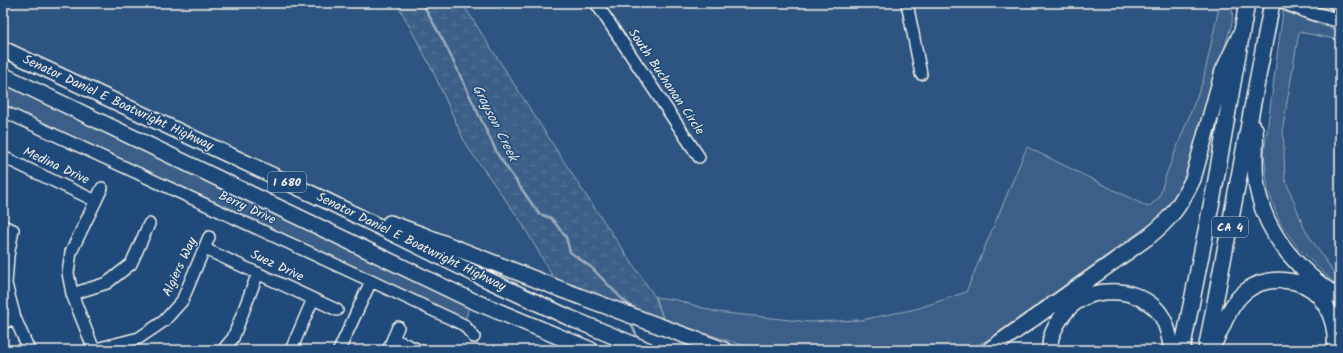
<svg xmlns="http://www.w3.org/2000/svg" width="1343" height="353" font-family="Kalam,sans-serif">
<style>
.built{fill:#2d5581}
.grass{fill:#3a5f88;stroke:#97a8b8}
.wetland{fill:url(#wetland-marsh);stroke:#97a8b8}
.lines{fill:none;stroke-linecap:round;stroke-linejoin:round}
.stream{stroke:#9cacbb;stroke-width:2.5}
.minor-casing{stroke:#f4f1e8;stroke-width:14}
.major-casing{stroke:#f4f1e8;stroke-width:16}
.highway-casing{stroke:#f4f1e8;stroke-width:18}
.minor{stroke:#1f4a7a;stroke-width:11}
.major{stroke:#1f4a7a;stroke-width:13}
.highway{stroke:#1f4a7a;stroke-width:15}
.labels{text-anchor:middle;dominant-baseline:central;stroke-width:3;stroke-linejoin:round;paint-order:stroke}
.shield{fill:#1f4a7a;stroke:#b4bfc7;stroke-width:1}
.shield-label{font-size:12px;font-weight:bold;fill:#f4f1e8}
.street-label{font-size:13px;fill:#f4f1e8;stroke:#1f4a7a}
.water-label{font-size:14px;font-style:italic;fill:#dee0dd;stroke:#1f4a7a}
</style>
<defs>
<pattern id="wetland-marsh" width="20" height="14" patternUnits="userSpaceOnUse"><rect width="20" height="14" fill="#3a5f88"/><path d="M1 5h8M5 5V1M11 12h8M15 12V8" fill="none" stroke="#577699"/></pattern>
</defs>
<rect width="100%" height="100%" fill="#1f4a7a"/>
<filter id="ink" filterUnits="userSpaceOnUse"><feTurbulence type="fractalNoise" baseFrequency=".025" numOctaves="2"/><feDisplacementMap in="SourceGraphic" scale="8" xChannelSelector="R" yChannelSelector="G"/><feConvolveMatrix kernelMatrix="1 2 1 2 8 2 1 2 1" color-interpolation-filters="sRGB"/></filter>
<g filter="url(#ink)">
<path class="built" d="M3,3h394l35,66 128,220 -233,-88 -324,-152z
M462,3h758l-17,78 -37,94 -7,23 -11,9 -121,-60 -60,145 -51,17 -55,11 -52,2 -93,-10 -39,-12 -22,-3 -76,-112z
M1299,32l41,8v239l-4,-3 -31,-46 -20,-51 -2,-53z"/>
<path class="grass" d="M1220,3h13l-1,20 -26,86 -15,55 -9,22 -14,21 -16,16 -163,116 -20,11h-211l-94,-30 -9,-23 22,3 39,12 93,10 52,-2 55,-11 50,-17 61,-145 121,60 11,-9 7,-23 37,-94z
M1283,11l47,17 10,2v10l-41,-8 -16,94 2,53 20,51 31,46 4,3v8l-5,-3 -37,-36 -18,-25 -12,-33 -4,-37z
M3,75l468,225 -7,25 -461,-214z"/>
<path class="wetland" d="M397,3h65l117,182 76,112 12,32 -107,-40 -40,-69 -54,-75 -34,-76z"/>
<g class="lines">
<path class="stream" d="M422,3l22,39 54,113 41,59 12,4 15,19 4,15 22,16 31,32 12,9 -1,3
M633,321l-1,5 7,14"/>
<g class="minor-casing">
<path id="minor" d="M596,3l103,154
M907,3l14,71
M3,111l368,170 93,44 10,12
M3,157l93,44
M3,226l10,4 -5,26 -2,28 9,34 14,32
M205,249l132,61
M72,294l35,-11 24,-19 18,-40
M3,323l12,-5
M393,339l26,11
M92,350l47,-12 25,-17 18,-20 27,-64
M94,350l-22,-56 -4,-21 3,-21 31,-64
M223,350l10,-12 25,-65
M291,350l22,-51
M339,350l32,-69
M388,350l10,-23"/>
</g>
<g class="major-casing">
<path id="major" d="M1286,3l23,9 31,9
M1335,3l5,1"/>
</g>
<g class="highway-casing">
<path id="highway" d="M3,49l324,152 148,73 95,44 77,32
M3,75l468,225 120,50
M1255,129c1,11 0,22 0,33 0,11 1,23 4,34 10,43 44,79 81,102
M390,223l33,12 137,54 164,61
M1212,347c11,-19 16,-42 34,-56 20,-16 56,-14 73,5 9,11 15,25 16,39 0,5 1,10 -1,15
M989,350l158,-112c23,-18 33,-32 46,-59l30,-108 19,-40
M1050,350c0,-5 0,-11 2,-15 1,-4 4,-8 5,-11 14,-25 34,-34 62,-32 13,1 29,8 38,18 10,11 12,26 15,40
M1182,350l32,-159 33,-188
M1206,350l66,-347"/>
</g>
<use href="#minor" class="minor"/>
<use href="#major" class="major"/>
<use href="#highway" class="highway"/>
</g>
</g>
<g class="labels">
<g class="shield">
<rect x="268" y="172" width="38" height="20" rx="3"/>
<rect x="1212" y="217" width="36" height="20" rx="3"/>
</g>
<g class="shield-label">
<text x="287" y="182">I 680</text>
<text x="1230" y="227">CA 4</text>
</g>
<g class="street-label">
<text transform="translate(666 82) rotate(56)">South Buchanan Circle</text>
<text transform="translate(118 103) rotate(25)">Senator Daniel E Boatwright Highway</text>
<text transform="translate(56 166) rotate(25)">Medina Drive</text>
<text transform="translate(247 208) rotate(25)">Berry Drive</text>
<text transform="translate(411 242) rotate(26)">Senator Daniel E Boatwright Highway</text>
<text transform="translate(277 266) rotate(25)">Suez Drive</text>
<text transform="translate(180 267) rotate(-65)">Algiers Way</text>
</g>
<g class="water-label">
<text transform="translate(495 123) rotate(63)">Grayson Creek</text>
</g>
</g>
<rect width="1343" height="353" fill="none" stroke="#1f4a7a" stroke-width="16"/>
<rect x="8" y="8" width="1327" height="337" fill="none" stroke="#f4f1e8" stroke-width="1.5" filter="url(#ink)"/>
</svg>
